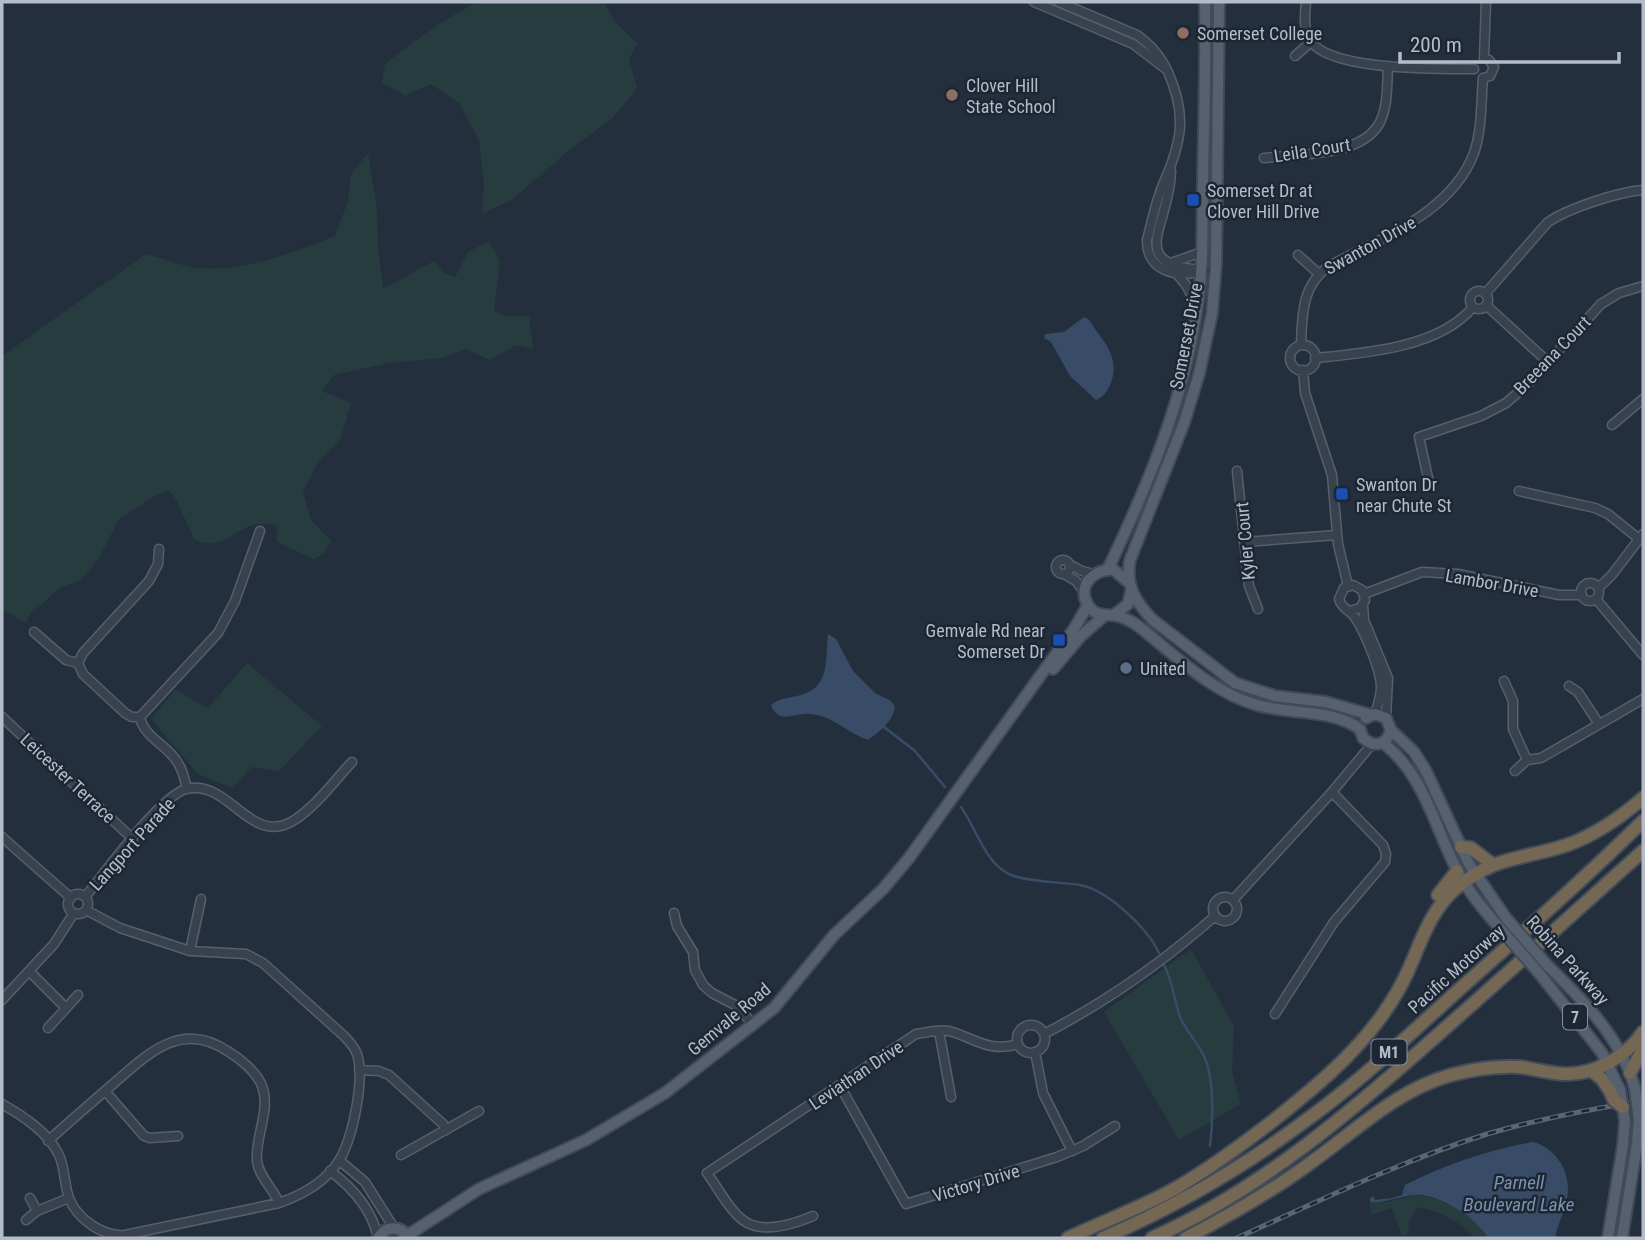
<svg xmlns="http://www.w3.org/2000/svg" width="1645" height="1240" font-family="'Roboto Condensed',sans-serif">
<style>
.green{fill:#263c3f}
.water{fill:#394c67}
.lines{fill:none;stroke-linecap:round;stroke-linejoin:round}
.stream{stroke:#394c67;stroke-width:2.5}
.minor-casing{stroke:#565f6c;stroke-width:11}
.major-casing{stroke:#414a57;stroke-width:14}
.highway-casing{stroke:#434c59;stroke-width:16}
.minor{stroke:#38414e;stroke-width:8}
.major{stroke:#56606e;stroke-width:10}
.highway{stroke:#746855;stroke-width:12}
.rail-casing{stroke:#5a6575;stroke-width:5}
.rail{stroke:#1d2633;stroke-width:2.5;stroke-dasharray:8;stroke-linecap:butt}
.major-bridge-casing{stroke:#414a57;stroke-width:14;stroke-linecap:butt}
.highway-bridge-casing{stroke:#434c59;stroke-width:16;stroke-linecap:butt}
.major-bridge{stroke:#56606e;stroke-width:10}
.highway-bridge{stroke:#746855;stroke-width:12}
.education-dot{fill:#8d6e63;stroke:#1d2633;stroke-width:2.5}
.transit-dot{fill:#1a4fb4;stroke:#1d2633;stroke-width:2.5}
.service-dot{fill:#5c6f8a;stroke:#1d2633;stroke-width:2.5}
.labels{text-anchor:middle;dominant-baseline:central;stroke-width:5;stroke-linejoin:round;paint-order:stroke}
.shield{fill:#1d2633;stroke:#878f9c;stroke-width:2}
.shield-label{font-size:16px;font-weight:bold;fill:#b4bcc9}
.poi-label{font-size:18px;fill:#b4bcc9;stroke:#1d2633;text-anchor:start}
.street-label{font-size:18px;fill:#b4bcc9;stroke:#1d2633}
.water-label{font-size:19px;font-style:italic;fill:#7c92b1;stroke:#1d2633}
</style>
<rect width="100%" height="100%" fill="#242f3e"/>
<path class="green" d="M478,2h126l10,19 23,22 -8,16 8,29 -24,30 -46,34 -54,47 -31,15 2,-30 -5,-44 -20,-37 -28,-19 -26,12 -23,-14 3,-18c30,-24 59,-45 93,-62z
M368,153l9,55 1,38 5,43 51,-28 12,13 9,3 13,-25 21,-11 11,20 -6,50 12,5h23l4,33 -17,-4 -26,15 -24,-11 -25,9 -53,5 -54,12 -12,16 29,12 -10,35 -24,26 -14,28 8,28 20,21 -8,13 -9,5 -37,-17v-17c-7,0 -17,-2 -24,0 -23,7 -33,27 -59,14l-17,-38 -8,-11 -14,6 -36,23 -21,41 -17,20 -20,7 -31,27 -4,9 -24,-14v-253l144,-102c17,4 35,12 52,14 45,4 97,-16 137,-32l13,-35 3,-27z
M247,663l75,63 -43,45 -27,-4 -20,21 -34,-14 -47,-55 24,-29 33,18z
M1191,949l43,77 -2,45 9,33 -62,36 -75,-128z
M1414,1195c28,2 59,18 74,43h-13c-17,-18 -34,-26 -57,-31l-10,16 1,10 -7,3 -10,-28 -21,7 -1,-13h18z"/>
<path class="water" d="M1084,317c7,3 7,6 11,12 13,17 25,33 15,56 -3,7 -7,12 -14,15l-26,-24 -19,-34 -7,-4 1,-4 19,-2z
M828,634l8,5 17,32 22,22 16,8 4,5c-2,16 -15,25 -27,34 -20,-7 -37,-25 -58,-26 -15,-2 -31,12 -39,-9 7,-6 16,-7 26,-9 34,-7 28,-35 31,-62z
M1533,1142c20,5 35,25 35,47 0,17 -10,33 -13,49h-67c-12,-21 -51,-46 -76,-43 -16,3 -28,8 -42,7v-4l4,-2 1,4 18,-2 9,-3 3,-10c40,-20 83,-35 128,-43z"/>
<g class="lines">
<path class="stream" d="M884,727l31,24 30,36
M961,807c15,21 25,58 50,68 17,7 50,7 69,10 28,5 68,44 79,68
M1164,965c9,18 10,34 16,52 6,14 16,24 23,37 12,23 10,67 7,92"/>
<g class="minor-casing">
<path id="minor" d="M1034,2l99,42 34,26
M1059,2l78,33c15,11 23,21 31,37 19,43 14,69 -4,110 -8,18 -12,39 -17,58 -1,30 29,39 54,31
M1306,2c-1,12 -3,26 4,38 18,31 129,29 164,29
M1295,56l16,-14
M1484,58l2,-56
M1483,78l7,-2 4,-9 -5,-7 -5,-2
M1264,158c33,-4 99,-1 116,-36 8,-16 7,-37 8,-55
M1171,171c-1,59 -52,96 44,100
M1298,255l21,19
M1168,264l34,-12
M1176,273l10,12 12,23
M1470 300a9 9 0 1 1 18 0a9 9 0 1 1-18 0Z
M1485,294l63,-72c21,-14 70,-30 95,-32
M1486,305l62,57
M1301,345c1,-31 1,-62 30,-80 51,-27 121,-53 143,-112 8,-23 7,-51 9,-75
M1290 358a13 13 0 1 1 26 0a13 13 0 1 1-26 0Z
M1315,358c50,-5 124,-10 158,-51
M1303,370l2,23 27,82 6,69 10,42
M1612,425l31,-26
M1237,471l12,115 9,23
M1429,482l-10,-45 62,-21 25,-13 22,-19 73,-80 18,-11 24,-7
M1519,491l76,17 13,6 31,25
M1244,542l93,-7
M1056 567a7 7 0 1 1 14 0a7 7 0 1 1-14 0Z
M1069,564l13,7 12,3
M1064,574l12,7 8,11
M1581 592a9 9 0 1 1 18 0a9 9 0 1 1-18 0Z
M1598,588l13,-12 32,-42
M1364,594l58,-22 36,2 101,21h23
M1596,599l47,56
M1363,605l1,15 24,58 -2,40
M1350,611l10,-3 5,-8 -3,-10 -9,-5 -9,3 -5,11c3,11 12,11 17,20 9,14 25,52 25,68 0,9 -3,18 -6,27
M34,632l32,28 12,3
M1504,681l9,20v28l14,31
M1569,686l9,6 21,32
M2,717l131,122
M140,717h-8l-7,-4 -42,-39 -5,-11 5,-10 66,-72 9,-17 1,-15
M140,717l78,-84 17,-32 25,-70
M140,717c3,17 20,25 31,37 10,10 13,22 16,35
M1515,771l12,-11 14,-2 102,-59
M2,837l69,61
M68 904a10 10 0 1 1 20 0a10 10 0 1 1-20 0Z
M1213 909a12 12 0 1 1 24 0a12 12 0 1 1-24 0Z
M85,897c20,-24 74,-100 101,-108 44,-11 65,61 110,30 21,-14 39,-39 56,-57
M1233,900l99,-108 40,-48
M674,913l3,13 16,26 2,18 8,15 9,8 23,12 19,20
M190,951l11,-52
M29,971l37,37
M2,1000l52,-56 20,-31
M1275,1014l59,-92 51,-60 1,-8 -3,-9 -51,-53
M1017 1039a14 14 0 1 1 28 0a14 14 0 1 1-28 0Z
M48,1028l30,-33
M939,1031l12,66
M1044,1034c62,-32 119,-72 171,-118
M1035,1052l8,41 29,58
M359,1070l20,1 10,4 54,49 3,6
M840,1086l66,118 151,-47 26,-11 32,-20
M105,1091l39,45 6,2 28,-2
M2,1104c21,12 46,28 57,51 6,13 5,29 10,43 8,21 34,39 56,37l154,-32c23,-8 48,-22 61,-44 13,-23 25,-80 17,-105 -3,-8 -8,-13 -13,-18l-81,-73 -17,-9 -56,-3 -70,-23 -34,-18
M48,1141c21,-19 43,-38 65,-57 35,-30 68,-65 116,-32 12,7 28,21 33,34 9,24 -7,50 -5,75 2,16 16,27 22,42
M401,1155l78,-44
M339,1160l26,22 29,46
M330,1171c23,17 42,38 48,67
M30,1198l7,13
M813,1216c-19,8 -50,18 -69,5 -15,-11 -26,-33 -37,-48l209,-139c10,-1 22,-5 33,-3 26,7 39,22 69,13
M26,1220l11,-9 32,-13"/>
</g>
<g class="major-casing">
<path id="major" d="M1219,2l-3,262 -4,49 -13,61 -15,49 -54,137c-5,25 6,43 23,60l82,63 40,13 51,6 45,13
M1108,569c39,-82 76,-169 89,-260 7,-41 5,-85 6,-127 1,-60 3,-120 2,-180
M1128,582l-14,-12c-19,-2 -38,15 -26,35 7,12 18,9 29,11 8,2 14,5 20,9 37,29 74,67 120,80 34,10 73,3 103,24l3,9 9,6c11,1 16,-4 19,-14
M1114,615l14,-11 3,-13
M1053,669l28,-33 23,-20
M1366,718l9,-4 11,4 5,12 23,22 12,19 43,93 37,54
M1383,743c40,30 51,82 73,125 10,21 26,40 41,57
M1548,966c35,34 74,73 87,123
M1539,973l63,80 18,37
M408,1235l71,-46 107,-49 79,-47 109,-85 60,-73 49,-46 26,-31 165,-229 14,-24
M378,1238c8,-13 23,-13 31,0
M1608,1238l15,-93 2,-24
M1622,1238l15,-94 2,-24"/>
</g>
<g class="highway-casing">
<path id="highway" d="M1461,847l10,1 21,16
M1438,895l19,-24
M1592,1071l10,8 8,12
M1630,1073l13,-24
M1068,1238c36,-17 75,-31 110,-51 34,-20 65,-43 96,-67 40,-32 77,-62 107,-103 10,-14 20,-30 27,-46 13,-29 22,-60 47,-82 40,-34 67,-29 112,-44 28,-10 54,-28 76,-47
M1103,1238c72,-31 139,-70 202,-117 56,-40 107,-89 158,-135 61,-54 122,-108 180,-165
M1152,1238c109,-48 201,-128 289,-206 68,-60 135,-121 202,-181
M1186,1238c44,-23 87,-47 127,-77 45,-32 84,-71 138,-86 23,-6 46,-9 69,-8 16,2 31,7 47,7 29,0 60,-18 76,-42"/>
</g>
<use href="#minor" class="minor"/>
<use href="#major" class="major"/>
<use href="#highway" class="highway"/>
<g class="rail-casing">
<path id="rail" d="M1237,1238c82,-37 164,-77 250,-104 52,-15 103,-25 156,-33"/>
</g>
<use href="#rail" class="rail"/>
<g class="major-bridge-casing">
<path id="major-bridge" d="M1506,918l42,48
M1497,925l42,48
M1635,1089l4,31
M1620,1090l5,31"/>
</g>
<g class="highway-bridge-casing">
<path id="highway-bridge" d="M1610,1091l4,9 9,7"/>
</g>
<use href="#major-bridge" class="major-bridge"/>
<use href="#highway-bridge" class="highway-bridge"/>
</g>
<g class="education-dot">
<circle cx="1183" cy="33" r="7"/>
<circle cx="952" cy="95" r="7"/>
</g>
<g class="transit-dot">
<rect x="1186" y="193" width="14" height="14" rx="3.5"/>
<rect x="1335" y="487" width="14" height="14" rx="3.5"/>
<rect x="1052" y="633" width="14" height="14" rx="3.5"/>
</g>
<circle class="service-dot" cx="1126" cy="668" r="7"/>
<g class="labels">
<g class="shield">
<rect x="1563" y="1004.5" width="24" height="25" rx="5"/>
<rect x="1371.5" y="1039.5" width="35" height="25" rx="5"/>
</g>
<g class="shield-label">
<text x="1575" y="1017">7</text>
<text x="1389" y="1052">M1</text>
</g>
<g class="poi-label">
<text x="1197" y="33">Somerset College</text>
<text x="966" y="85">Clover Hill<tspan x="966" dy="21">State School</tspan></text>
<text x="1207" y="190">Somerset Dr at<tspan x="1207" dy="21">Clover Hill Drive</tspan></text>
<text x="1356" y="484">Swanton Dr<tspan x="1356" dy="21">near Chute St</tspan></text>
<text x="1045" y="630" text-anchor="end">Gemvale Rd near<tspan x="1045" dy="21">Somerset Dr</tspan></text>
<text x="1140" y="668">United</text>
</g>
<g class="street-label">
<text transform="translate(1312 150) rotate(-9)">Leila Court</text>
<text transform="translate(1370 245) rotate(-29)">Swanton Drive</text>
<text transform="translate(1186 336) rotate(-79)">Somerset Drive</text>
<text transform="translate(1552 355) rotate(-46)">Breeana Court</text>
<text transform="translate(1245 541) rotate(-95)">Kyler Court</text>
<text transform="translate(1492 583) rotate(10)">Lambor Drive</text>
<text transform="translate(68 778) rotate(43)">Leicester Terrace</text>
<text transform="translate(132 844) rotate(-48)">Langport Parade</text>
<text transform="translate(1568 960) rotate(48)">Robina Parkway</text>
<text transform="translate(1456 969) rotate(-42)">Pacific Motorway</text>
<text transform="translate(729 1019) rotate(-40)">Gemvale Road</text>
<text transform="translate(856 1075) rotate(-34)">Leviathan Drive</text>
<text transform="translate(976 1183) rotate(-17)">Victory Drive</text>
</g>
<g class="water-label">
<text x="1519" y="1182">Parnell<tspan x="1519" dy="22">Boulevard Lake</tspan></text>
</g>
</g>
<rect width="1645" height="1240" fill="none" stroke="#b4bcc9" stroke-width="7"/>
<path d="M1400 52v10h219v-10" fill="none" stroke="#b4bcc9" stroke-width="3.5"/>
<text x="1410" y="52" font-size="21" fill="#b4bcc9" stroke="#1d2633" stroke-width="5" paint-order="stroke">200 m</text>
</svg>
